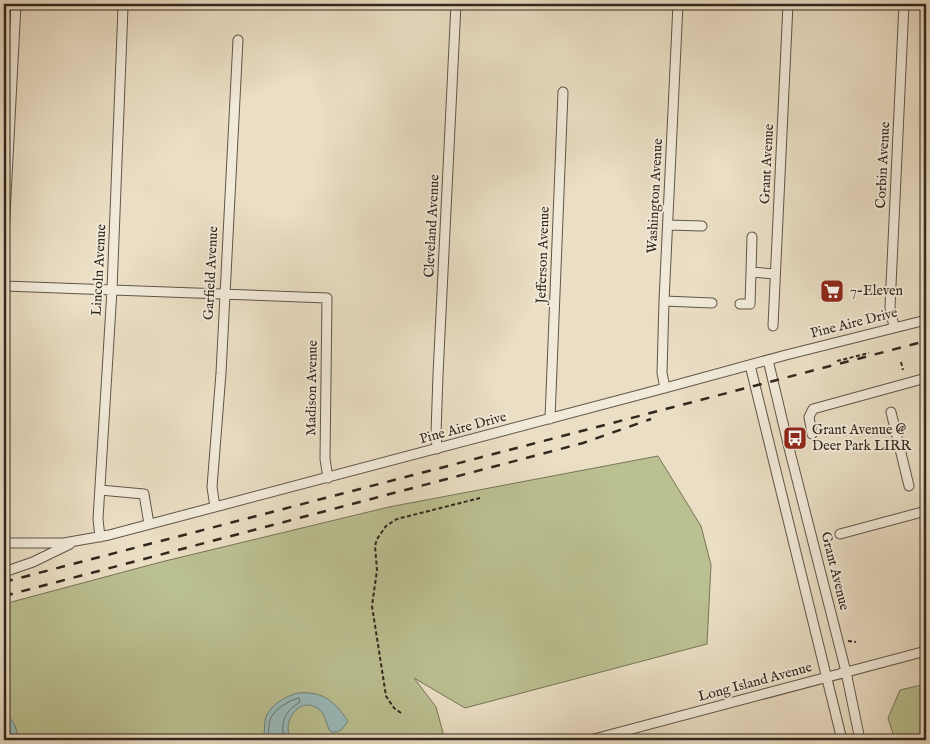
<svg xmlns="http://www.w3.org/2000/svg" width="930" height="744" font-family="'IM FELL English',serif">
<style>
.green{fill:#bbc091;stroke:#767458}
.water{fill:#9abbbc;stroke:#70807d}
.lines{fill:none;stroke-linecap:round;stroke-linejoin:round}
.shore{stroke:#66716d;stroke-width:1}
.minor-casing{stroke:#605548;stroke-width:11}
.path{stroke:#32271e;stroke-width:2;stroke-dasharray:4 2.5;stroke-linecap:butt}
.minor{stroke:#f1ead9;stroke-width:9}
.rail{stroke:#32271e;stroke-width:2.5;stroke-dasharray:9 9;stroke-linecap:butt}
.labels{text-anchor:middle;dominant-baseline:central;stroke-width:4;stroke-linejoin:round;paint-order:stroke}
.street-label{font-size:14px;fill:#32271e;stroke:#f1ead9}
.poi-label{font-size:14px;fill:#32271e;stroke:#f1ead9;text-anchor:start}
</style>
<rect width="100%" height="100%" fill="#eadec4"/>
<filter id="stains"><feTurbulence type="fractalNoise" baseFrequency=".004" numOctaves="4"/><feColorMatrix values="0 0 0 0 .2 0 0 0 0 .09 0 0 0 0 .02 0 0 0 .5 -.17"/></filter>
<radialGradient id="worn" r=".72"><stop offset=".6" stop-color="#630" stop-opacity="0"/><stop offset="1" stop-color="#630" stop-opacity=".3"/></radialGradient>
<path class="green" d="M658,456l43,70 10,39 -4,79 -242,64 -51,-30 22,29 9,33h-441v-136l157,-42 228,-55z
M926,684v56h-31l-7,-22 12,-28z"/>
<path class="water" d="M298,693c25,-2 36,8 50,28 -6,7 -5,12 -17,11 -6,-7 -4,-18 -14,-24 -19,-12 -36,15 -26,32h-33l6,-6c1,-6 0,-11 2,-17 4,-12 20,-21 32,-24z
M4,712c9,8 14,16 13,28h-13z"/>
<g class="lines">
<path class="shore" d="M266,740c4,-7 2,-13 4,-20 3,-10 19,-20 29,-22l1,4c-15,9 -21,21 -15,38"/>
<g class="minor-casing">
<path id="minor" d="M668,225l34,1
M4,234l12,-230
M751,272l1,-35
M4,286l323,12 -2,161 3,19
M664,301l48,2
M740,304h10l1,-32 24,2
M773,326l15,-322
M894,327l-4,-20 14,-303
M768,360l21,88 57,224 14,68
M750,365l92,375
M665,388l-3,-15 2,-72 14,-297
M891,412l18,74
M550,419l13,-327
M812,434l-3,-17 4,-8 113,-31
M437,449l-1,-16 2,-58 18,-371
M100,490l44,4 5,30
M215,507l-3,-20 9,-114 17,-333
M840,534l86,-23
M100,537l-2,-18 14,-229 11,-283 -1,-3
M4,543h60l45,-8 556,-147 121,-33 140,-35
M4,572l29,-10 37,-18
M590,740l336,-89"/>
</g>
<path class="path" d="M837,361l32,-8
M901,362l2,8
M848,641l8,1
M401,713l-7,-5 -8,-12 -14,-90 5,-36 -2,-24 2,-7 9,-13 11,-7 83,-21"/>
<use href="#minor" class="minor"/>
<path class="rail" d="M4,582l922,-241
M4,596l579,-153 68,-24"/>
</g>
<defs>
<g id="supermarket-square" transform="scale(1.25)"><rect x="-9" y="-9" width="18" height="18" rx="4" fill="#8f2418" stroke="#f1ead9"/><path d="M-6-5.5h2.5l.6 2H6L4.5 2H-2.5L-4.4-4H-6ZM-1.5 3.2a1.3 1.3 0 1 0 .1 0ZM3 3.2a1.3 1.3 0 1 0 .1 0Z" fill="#fff"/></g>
<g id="bus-square" transform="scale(1.25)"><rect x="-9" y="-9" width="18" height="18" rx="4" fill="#8f2418" stroke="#f1ead9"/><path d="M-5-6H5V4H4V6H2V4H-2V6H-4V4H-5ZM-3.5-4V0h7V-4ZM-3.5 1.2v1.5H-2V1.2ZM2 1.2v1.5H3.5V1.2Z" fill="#fff"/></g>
</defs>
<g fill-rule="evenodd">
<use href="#supermarket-square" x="832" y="291"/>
<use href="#bus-square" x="795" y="438"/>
</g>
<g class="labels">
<g class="street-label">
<text transform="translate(767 164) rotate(-87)">Grant Avenue</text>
<text transform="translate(883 165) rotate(-87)">Corbin Avenue</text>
<text transform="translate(655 196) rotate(-87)">Washington Avenue</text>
<text transform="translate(432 226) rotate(-87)">Cleveland Avenue</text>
<text transform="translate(543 255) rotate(-88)">Jefferson Avenue</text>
<text transform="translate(99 270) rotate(-87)">Lincoln Avenue</text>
<text transform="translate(211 273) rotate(-87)">Garfield Avenue</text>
<text transform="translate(854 323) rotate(-14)">Pine Aire Drive</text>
<text transform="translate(312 388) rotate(-89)">Madison Avenue</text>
<text transform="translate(463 428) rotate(-15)">Pine Aire Drive</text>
<text transform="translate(835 571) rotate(76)">Grant Avenue</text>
<text transform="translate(755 682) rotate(-15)">Long Island Avenue</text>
</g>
<g class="poi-label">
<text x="850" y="291">7-Eleven</text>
<text x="812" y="430">Grant Avenue @<tspan x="812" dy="16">Deer Park LIRR</tspan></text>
</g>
</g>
<rect width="930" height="744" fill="none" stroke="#eadec4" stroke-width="20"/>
<rect x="5" y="5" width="920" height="734" fill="none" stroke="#32271e" stroke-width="2.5"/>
<rect x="10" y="10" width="910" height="724" fill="none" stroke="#32271e"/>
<rect width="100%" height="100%" filter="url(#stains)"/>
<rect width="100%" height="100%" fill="url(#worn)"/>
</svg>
